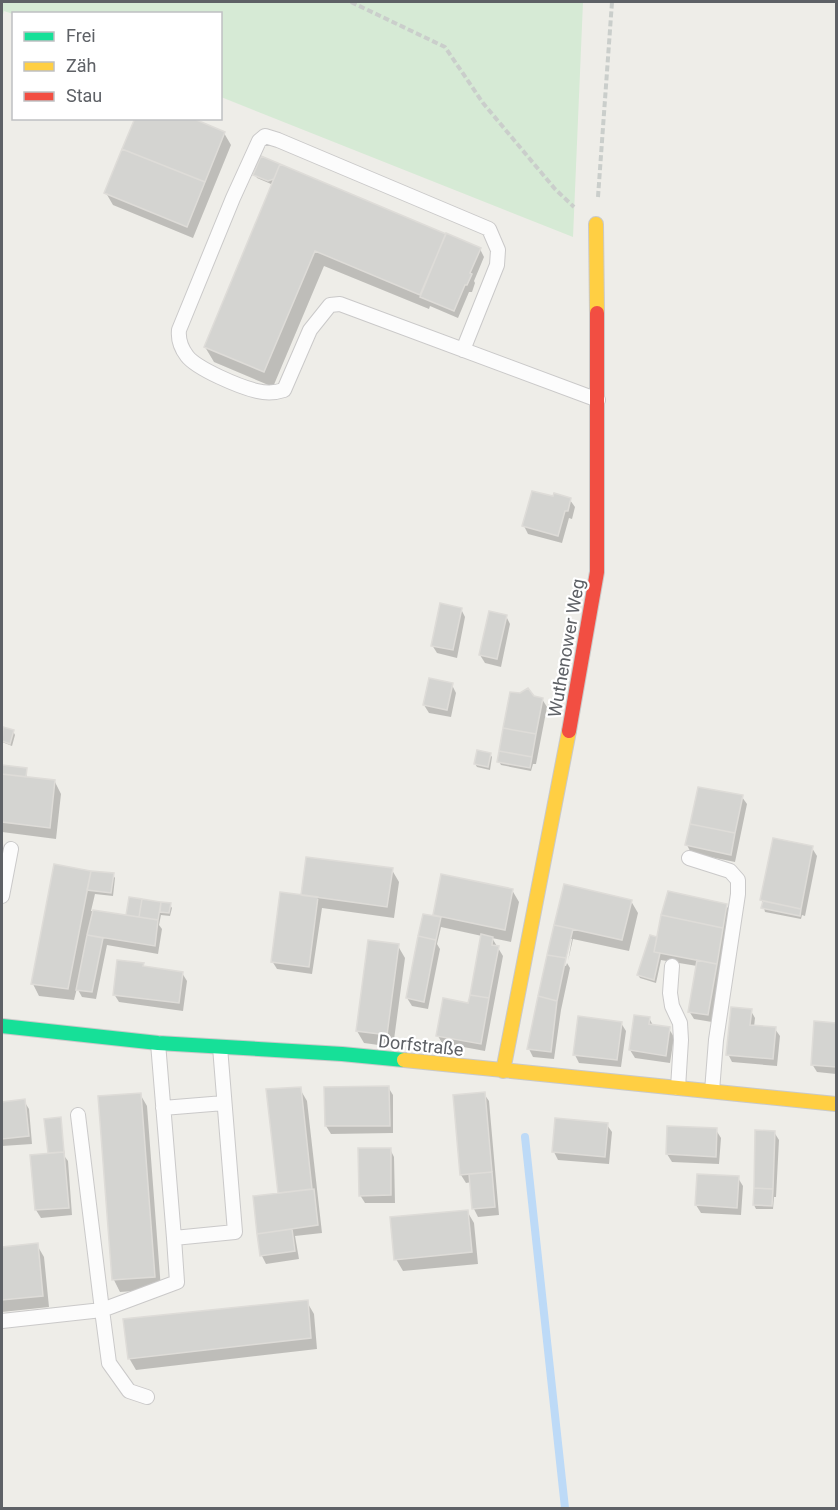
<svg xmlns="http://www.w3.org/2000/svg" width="838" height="1510" font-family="Roboto,sans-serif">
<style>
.green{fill:#d6ead5}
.shadow{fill:#0003}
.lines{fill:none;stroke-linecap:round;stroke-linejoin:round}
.stream{stroke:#bddaf7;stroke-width:8}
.building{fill:#d4d4d1;stroke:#dedcd8;stroke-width:1.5}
.lane-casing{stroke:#cac9c9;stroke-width:16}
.fast-casing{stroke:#c9c9c9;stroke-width:16}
.slow-casing{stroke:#c9c9c9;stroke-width:16}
.jam-casing{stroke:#c9c9c9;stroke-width:16}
.path{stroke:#cacecb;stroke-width:4;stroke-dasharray:6 3;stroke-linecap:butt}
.lane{stroke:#fcfcfc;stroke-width:14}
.fast{stroke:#16e098;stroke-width:14}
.slow{stroke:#ffcf43;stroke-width:14}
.jam{stroke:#f24e42;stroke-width:14}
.labels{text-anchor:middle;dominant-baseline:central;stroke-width:4.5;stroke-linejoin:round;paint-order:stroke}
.street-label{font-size:18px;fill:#5e6166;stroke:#fff}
</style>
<rect width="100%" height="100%" fill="#eeede8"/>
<path class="green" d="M2,2h581l-10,235 -352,-140 -1,-83h-207l-9,-3 -2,7z"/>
<path class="shadow" d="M224,133l7,12 -38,93 -80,-33 -7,-12z
M262,158l218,91 4,8 -10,24 1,2 -3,9h-3l-11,26 -28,-12 -1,3 -105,-43 -51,121 -59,-25 -9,-15 69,-164 -3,1 -14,-6 -2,-4z
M570,500l5,7 -3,12 -3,-1 -7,25 -34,-9 -4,-8z
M461,609l4,8 -8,41 -20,-5 -5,-8z
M506,616l4,8 -9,43 -16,-4 -5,-8z
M452,685l4,8 -5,24 -22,-4 -5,-8z
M533,698l9,1 5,8 -11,57h-3l-2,7 -30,-6 -2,-4z
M4,729l9,2 2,4 -3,11 -10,-4z
M490,754l2,3 -2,13 -13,-3 -2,-3z
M2,767l24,3 1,8 28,4 6,12 -5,45 -54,-7z
M742,797l5,7 -12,58 -44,-9 -4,-8z
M812,848l5,8 -12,60 -3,-1 -1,4 -36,-7 -3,-12z
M55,865l58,10 2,3 -2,18 -18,-2 -4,17 38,6 -1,-3 2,-15 40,6 2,3 -2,8 -9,-1 -2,10 3,4 -4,25 -51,-9 -11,54 -14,-2 -5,-9 -3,12 -35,-4 -6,-12z
M392,870l7,12 -5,36 -72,-10 -10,66 -35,-5 -5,-8 30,-65z
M565,886l66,15 7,12 -9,38 -56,-12 -5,22 4,-22h-3l-6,26 3,1 1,-3 3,5 -9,42 -7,49 -21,-2 -4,-8z
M512,890l7,12 -8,40 -19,-4 11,18 -18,95 -43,-8 -4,-7 32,-31 12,-69 -41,-9 -4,17 3,5 -12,60 -16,-3 -5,-8 30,-80 -3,-3z
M726,905l5,8 -19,109 -18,-3 -5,-8 8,-45 -36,-6 -5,23 -16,-5 -2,-3 20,-33z
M398,946l7,12 -12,89 -29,-4 -7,-12z
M143,965l2,3 37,5 5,8 -4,30 -64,-9 -5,-8z
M751,1011l4,7 -1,9 21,2 5,7 -3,30 -45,-4 -4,-8z
M649,1018l5,9 15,2 5,8 -4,26 -35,-5 -5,-8z
M621,1023l5,8 -5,36 -42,-4 -4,-8z
M816,1023l20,2v49l-19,-2 -5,-8z
M388,1087l5,8v38l-62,1 -5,-8z
M300,1089l7,12 15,132 -27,3 4,23 -33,5 -4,-8 -7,-58 25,-4z
M140,1094l7,12 14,183 -41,3 -6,-12z
M484,1094l5,7 10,114 -21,2 -4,-8 -2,-27 -6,1 -5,-8z
M24,1101l5,8 3,35 -30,2v-43z
M60,1119l5,38 3,4 4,54 -31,3 -5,-8 -5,-54 19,-2 -4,-34z
M607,1125l5,7 -3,32 -51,-4 -4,-8z
M716,1130l5,8 -2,26 -47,-2 -5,-8z
M774,1132l5,8 -3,57h-2l-1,12h-17l-2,-4z
M390,1149l4,8 1,46h-30l-5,-8z
M738,1178l5,8 -2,29 -40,-2 -5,-8z
M467,1211l7,12 4,41 -75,7 -7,-12z
M37,1245l7,12 5,50 -47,5v-63z
M307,1302l7,12 3,35 -181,21 -7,-12z"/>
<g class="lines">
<path class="stream" d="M525,1137l40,371"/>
</g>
<path class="building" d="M135,118h57l33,14 -20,50 -83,-33z
M122,149l83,33 -18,45 -83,-34z
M261,156l19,8 -6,15 -6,2 -15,-6z
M280,164l166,70 -26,61 -105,-44 -51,121 -60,-25z
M446,233l35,15 -11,25 2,1 -5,11h-2l-11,26 -34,-14z
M532,491l21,5 1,-3 17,5 -3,13h-3l-7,25 -36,-10z
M440,603l22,5 -9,42 -22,-4z
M489,611l18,4 -10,44 -18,-4z
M429,678l24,5 -6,27 -24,-5z
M528,688l6,8 9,2 -7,36 -33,-6 7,-36 10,1z
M3,727l11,3 -4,14 -8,-3z
M503,728l33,6 -4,23 -33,-6z
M477,750l14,3 -3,14 -14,-3z
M499,751l33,6 -2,11 -33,-6z
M2,765l25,3 -1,9 -24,-3z
M2,774l53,6 -5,48 -48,-6z
M698,787l45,8 -8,38 -45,-9z
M690,824l45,9 -4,22 -46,-10z
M773,838l40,8 -12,63 -41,-9z
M306,857l87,11 -6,39 -86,-12z
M54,864l37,7 -23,118 -37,-5z
M91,871l23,2 -3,20 -24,-3z
M441,874l72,15 -8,41 -72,-15z
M564,884l68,16 -10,40 -68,-15z
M668,891l59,13 -4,24 -62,-13z
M280,892l38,5 -9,70 -38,-5z
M129,897l13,2 -3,18 -13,-2z
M142,899l19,3 -3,18 -19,-3z
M763,901l38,8 -1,7 -39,-8z
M161,902l10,1 -2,10 -9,-1z
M93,910l65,10 -3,26 -68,-11z
M423,914l18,3 -5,23 -18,-4z
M661,915l62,13 -6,36 -63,-12z
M554,925l19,4 -7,29 -19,-3z
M481,934l12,3 -1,8 7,1 -10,52 -19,-3z
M87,935l16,3 -11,54 -16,-2z
M650,935l7,2 -3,15 6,1 -6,27 -17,-5z
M418,936l18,4 -12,62 -18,-4z
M368,940l31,4 -12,91 -31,-4z
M547,955l19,3 -9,43 -19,-5z
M117,960l27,3 -1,3 40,6 -4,31 -66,-8z
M697,960l20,4 -9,51 -20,-3z
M470,995l19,3 -8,46 -45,-8 7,-38 25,5z
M538,996l19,5 -6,51 -24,-3z
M731,1007l21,2 -2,16 26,2 -3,32 -47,-4z
M634,1015l16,2 -1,7 21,3 -4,29 -37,-6z
M578,1016l44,6 -5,38 -44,-5z
M814,1021l22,2v44l-25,-2z
M389,1086l1,40h-65l-1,-39z
M301,1087l11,102 -34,4 -12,-104z
M485,1092l7,80 -32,3 -7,-80z
M141,1093l14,184 -43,3 -14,-184z
M25,1099l4,37 -27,3v-37z
M61,1117l3,35 -16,1 -4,-34z
M555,1118l53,5 -3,34 -53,-5z
M667,1126l50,2 -1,29 -50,-3z
M755,1130l20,1 -2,58 -19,-1z
M358,1148h33v47l-32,1z
M64,1152l5,56 -34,2 -5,-55z
M492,1172l3,35 -23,2 -3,-35z
M697,1174l42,2 -2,32 -42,-3z
M754,1188l19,1 -1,17 -19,-1z
M314,1189l4,36 -61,9 -4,-38z
M468,1210l4,42 -78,8 -4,-43z
M292,1229l3,22 -35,5 -3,-22z
M38,1243l5,53 -41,4v-53z
M308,1300l3,38 -183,21 -5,-40z"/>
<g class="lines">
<g class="lane-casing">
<path id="lane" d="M463,350l34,-85 1,-15 -9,-21 -211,-89 -13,-4 -6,5 -26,57 -54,132c-1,9 2,18 8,26 10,13 53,31 70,35 9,2 18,2 27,-1l26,-60 20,-25 10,-1 258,96
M689,858l41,13 8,9v14l-22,146 -4,51
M2,896l9,-47
M672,966l-2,27 2,13 8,17 1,17 -3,48
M158,1043l16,195 61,-6 -15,-185
M163,1108l61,-5
M78,1115l24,195 75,-28 -3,-44
M2,1321l100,-11 7,53 20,28 18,6"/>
</g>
<g class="fast-casing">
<path id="fast" d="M2,1026l156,17 184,11 62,6"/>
</g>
<g class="slow-casing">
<path id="slow" d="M596,224l1,89
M404,1060l432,44
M503,1071l66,-340"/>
</g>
<g class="jam-casing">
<path id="jam" d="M569,731l28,-159v-259"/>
</g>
<path class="path" d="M351,2l94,45 38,56 72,86 19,18
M598,197l14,-195"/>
<use href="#lane" class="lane"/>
<use href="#fast" class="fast"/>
<use href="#slow" class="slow"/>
<use href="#jam" class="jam"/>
</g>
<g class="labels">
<g class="street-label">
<text transform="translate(566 648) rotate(-80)">Wuthenower Weg</text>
<text transform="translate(421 1045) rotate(6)">Dorfstraße</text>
</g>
</g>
<rect width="838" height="1510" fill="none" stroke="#5e6166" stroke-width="6"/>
<rect x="12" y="12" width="210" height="108" fill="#ffffff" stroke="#bfc0c2" stroke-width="1.5"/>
<rect x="24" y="32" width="30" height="9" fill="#16e098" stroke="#bfc0c2" stroke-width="1.5"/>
<text x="66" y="42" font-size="18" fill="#5e6166">Frei</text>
<rect x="24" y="62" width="30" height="9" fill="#ffcf43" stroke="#bfc0c2" stroke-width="1.5"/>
<text x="66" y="72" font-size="18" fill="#5e6166">Zäh</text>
<rect x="24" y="92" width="30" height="9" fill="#f24e42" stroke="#bfc0c2" stroke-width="1.5"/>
<text x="66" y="102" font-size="18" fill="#5e6166">Stau</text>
</svg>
